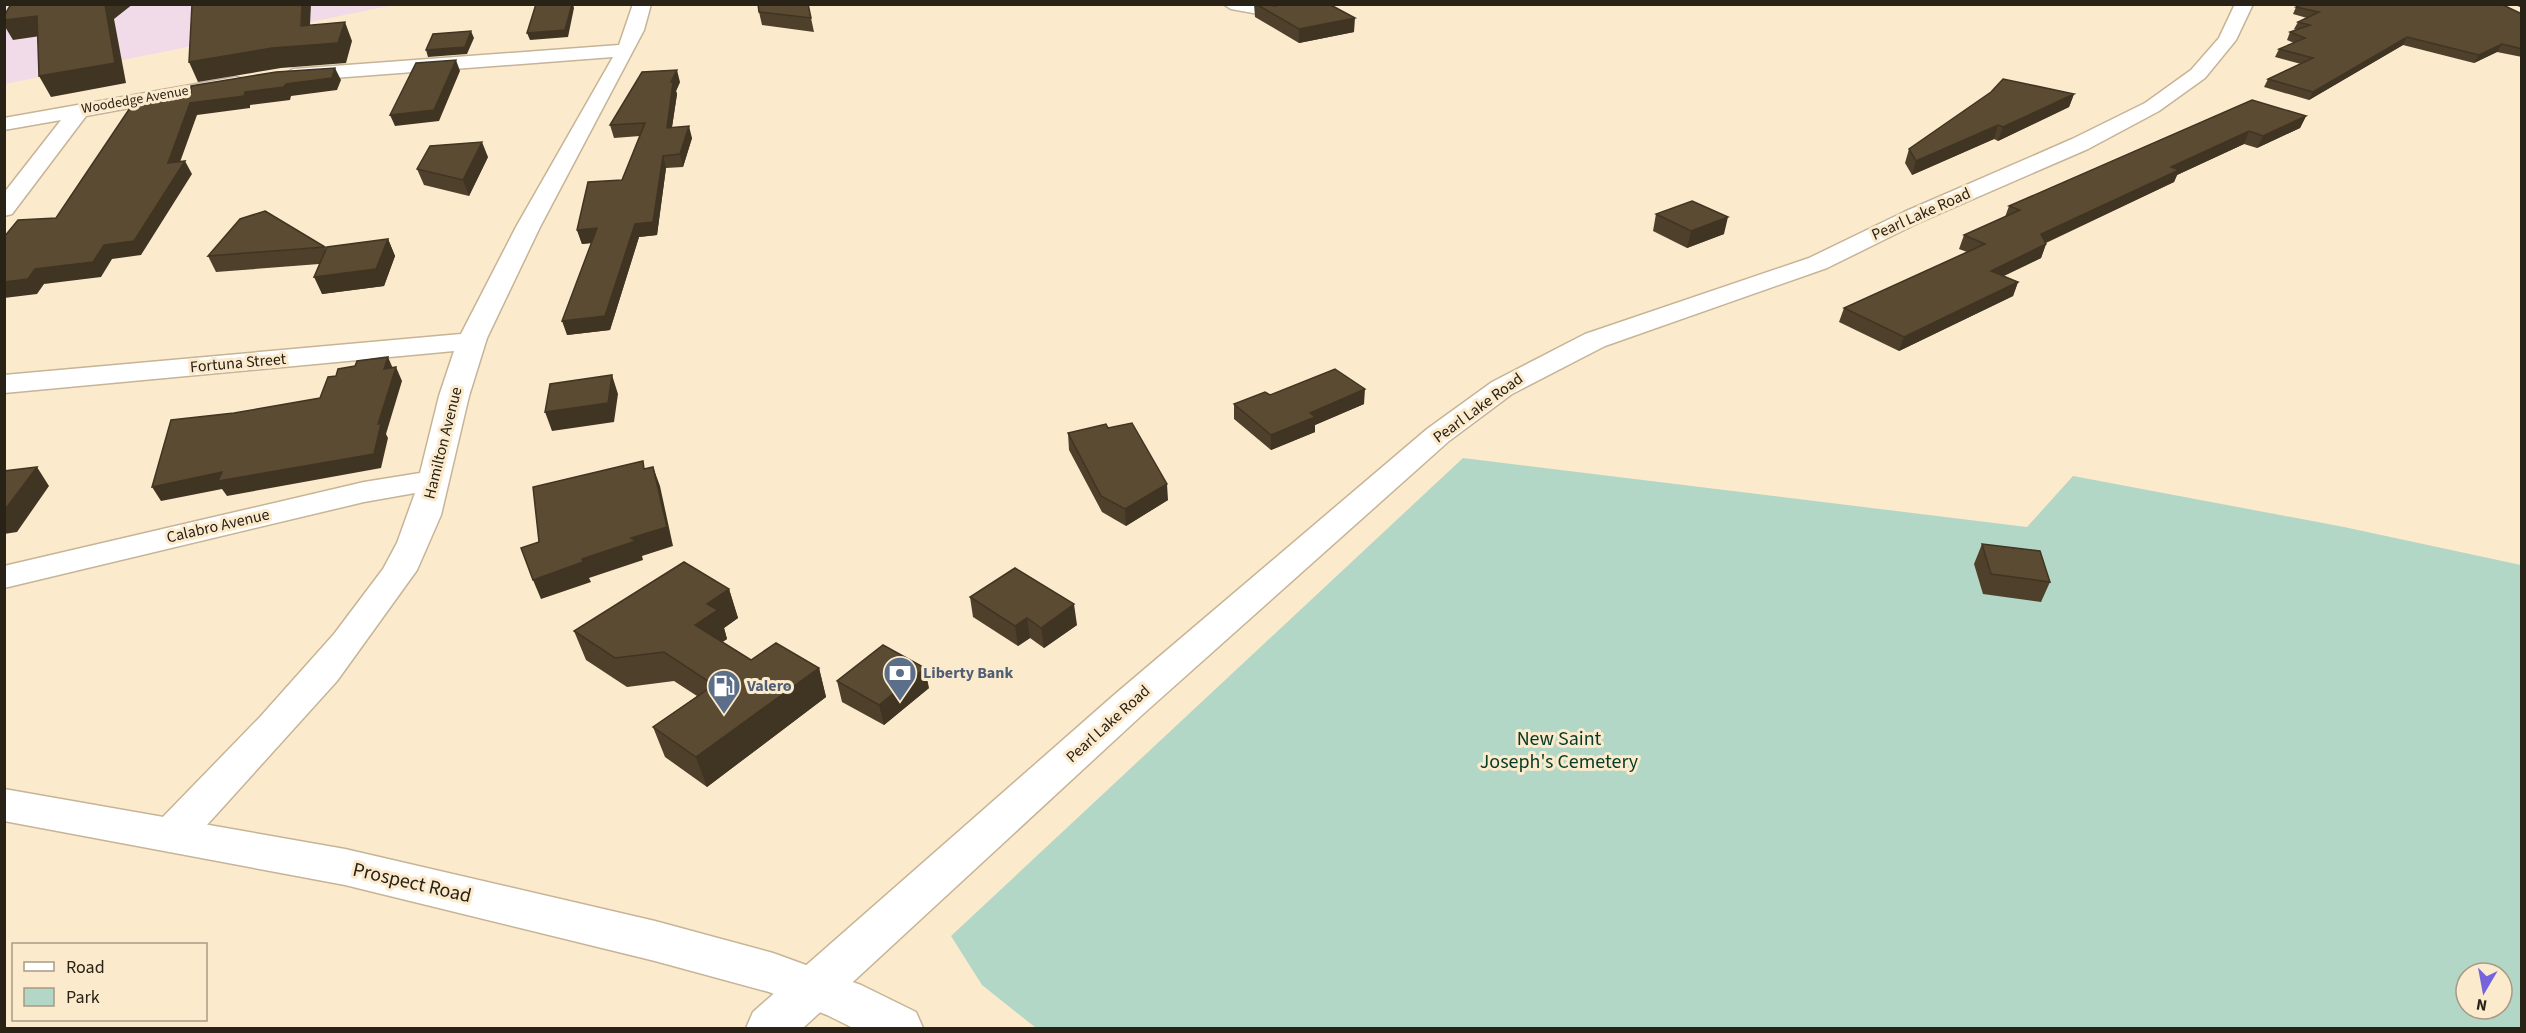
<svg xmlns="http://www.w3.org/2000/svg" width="2526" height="1033" font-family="'Source Sans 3',sans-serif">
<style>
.education{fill:#f1dbe9}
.green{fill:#b3d7c6;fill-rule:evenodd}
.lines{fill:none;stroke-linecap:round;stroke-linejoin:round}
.minor-casing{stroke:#c6b497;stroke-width:3}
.secondary-casing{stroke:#c6b497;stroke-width:3}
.primary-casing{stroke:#c6b497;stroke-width:3}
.minor{fill:#fff;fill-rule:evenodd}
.secondary{fill:#fff;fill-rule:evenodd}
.primary{fill:#fff;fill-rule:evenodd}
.wall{fill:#4e402b}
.shaded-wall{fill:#403423}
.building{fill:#5b4b32;stroke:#403423;stroke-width:1.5}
.labels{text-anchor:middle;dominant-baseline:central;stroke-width:6;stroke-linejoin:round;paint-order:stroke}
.far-street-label{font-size:14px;fill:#292217;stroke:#fceacc}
.street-label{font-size:16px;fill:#292217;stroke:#fceacc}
.service-label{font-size:16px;font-weight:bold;fill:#4e5e75;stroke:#fceacc;text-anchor:start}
.near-park-label{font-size:20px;fill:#023b28;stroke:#fceacc}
.near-street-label{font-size:20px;fill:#292217;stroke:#fceacc}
</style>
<rect width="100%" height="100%" fill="#fceacc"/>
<path class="education" d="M5,5h389l-389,79z"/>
<path class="green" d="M1463,458l564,69 46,-51 271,51 177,38v463h-1485l-54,-43 -31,-49zM2466,973h36v36h-36z"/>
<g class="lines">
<g class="minor-casing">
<path id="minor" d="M633,4h18l-7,26 -104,197 -53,111 -18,58 -28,119 -24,55 -80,111 -150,166 -15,5 -15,-5 -6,-12 6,-12 103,-106 74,-83 49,-65 14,-26 18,-50 -51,9 -360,86v-22l360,-84 56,-9 19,-77 15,-45 -450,42v-18l457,-41 55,-107 97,-170 -320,24 -10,-6 10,-6 326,-24z
M1223,4h40l18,4 3,4 -9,5 -44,-8z
M236,77l7,2 3,4 -3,4 -157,29 -74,98 -8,2v-23l57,-73 -57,10v-12z"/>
</g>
<g class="secondary-casing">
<path id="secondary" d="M2235,4h18l-17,36 -31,38 -46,33 -71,38 -168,73 -93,46 -222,78 -93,48 -63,47 -307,274 -339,313h-57l7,-16 361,-317 313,-266 65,-47 93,-48 224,-76 95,-46 168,-73 73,-36 46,-33 28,-32z"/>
</g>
<g class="primary-casing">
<path id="primary" d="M4,789l341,60 310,72 118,32 88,32 55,27 7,16h-70l-26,-13 -58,-23 -114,-31 -310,-76 -341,-64z"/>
</g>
<use href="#minor" class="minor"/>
<use href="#secondary" class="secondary"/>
<use href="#primary" class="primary"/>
</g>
<path class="wall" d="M808,4l6,28 -52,-7 -3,-13z
M1254,4l22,2 -4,-2h57l25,28 -55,11 -44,-26z
M2513,4h9v4z
M2296,7l226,7v43l-25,-5 -23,11 -71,-18 -94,55 -45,-13 4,-8 33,-15 -26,-7 4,-8 15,-6 -7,-3 3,-8 6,-2 -2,-1 4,-7 9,-4 -14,-4z
M680,82l-4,9 1,3 -5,33 20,11 -9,29 -17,1 -9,67 -18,2 -29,93 -43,5 24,-92 -9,1 -5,-14 45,-50 18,-44 -26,2 -4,-13z
M2074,94l-5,13 -71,34 -4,-2 -82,36 -7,-12 4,-14z
M2252,100l54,16 -6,12 -43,20 -13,-4 -67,31 -3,7 -128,61v1l-5,14 -37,18 14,6 -5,14 -114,55 -60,-29 5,-14 123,-56 -8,-3 5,-14 41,-18 4,-11z
M488,157l-19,39 -45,-11 -7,-16z
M1656,214l68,20 -37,14 -34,-17z
M388,239l7,17 -11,30 -62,8 -3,-30 -103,8 -8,-16 117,-9 1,2z
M1270,395l94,9 -49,21v7l-44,18 -37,-31v-15z
M1108,428l60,72 -42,26 -24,-14 -33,-62 -1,-17z
M1982,544l68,38 -9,20 -58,-8 -9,-30z
M729,589l9,29 -14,10 3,11 -5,3 29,18 68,8 7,29 -119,90 -42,-30 -12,-30 44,-31 -23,-15 -47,6 -41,-27 -12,-29z
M970,597l107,28 -33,23 -14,-10 -12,8 -45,-29z
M837,681l92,7 -45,37 -42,-23z"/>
<path class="shaded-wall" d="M105,4h28l-19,15 12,64 -75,14 -12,-21z
M302,4h9l-2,41 -8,-19z
M572,4h1l1,4 -6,29 -38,3 -3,-7z
M37,16l10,19 -34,5 -9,-15v-5z
M1355,18l-1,14 -55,11v-14z
M345,22l7,19 -6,22 -65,5 -83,14 -9,-20z
M471,31l3,7 -7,16 -39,3 -2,-7z
M2407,37l-4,8 -94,55 4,-8z
M2502,44l-5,8 -23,11 5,-8z
M456,60l4,11 -21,50 -44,5 -5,-11z
M335,68l6,12 -4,10 -46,6 -1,4 -40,5v3l-53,7 -22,61 -7,-13 22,-60 96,-19z
M677,70l3,12 -4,9 1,3 -7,46 -3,-12 4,-46z
M2074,94l-5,13 -71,34 5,-14z
M2306,116l-6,12 -43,20 6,-12z
M1998,125l-4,14 -82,36 4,-14z
M689,126l3,12 -9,29 -3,-13z
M2249,131l-5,13 -67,31 -3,7 -138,65 5,-13 130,-67z
M482,142l6,15 -19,39 -6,-16z
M663,156l3,12 -9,67 -18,2 -29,93 -43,5 -5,-14 73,-97z
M185,161l7,13 -51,81 -29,4 -11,18 -57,7 -7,10 -33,4v-16l31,-13 69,-24z
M1728,217l-4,17 -37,14 4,-17z
M597,228l4,14 -19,2 -5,-14z
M388,239l7,17 -11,30 -62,8 -8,-17z
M2046,244l-5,14 -55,26 5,-13z
M2018,282l-5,14 -114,55 5,-14z
M388,357l6,14 -10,-2z
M396,367l6,14 -16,53 2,4 -7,30 -154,28 -5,-7 -61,12 -9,-14 226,-63z
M612,375l6,19 -4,28 -62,9 -7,-19z
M1365,389l-1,15 -49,21v7l-44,18v-15l39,-22z
M37,467l12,19 -32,46 -13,2v-23z
M653,467l7,19 13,60 -31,10 1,4 -54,18 2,4 -50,17 -8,-19 98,-42z
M1167,484l1,16 -42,26 -1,-17z
M729,589l9,29 -14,10 3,11 -22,15 -10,-29 12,-21z
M1074,604l3,21 -33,23 -3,-20z
M1027,618l3,20 -12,8 -3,-20z
M819,668l7,29 -119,90 -11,-30z
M925,668l4,20 -45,37 -5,-20z"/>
<path class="building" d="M11,4h94l10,59 -76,13 -2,-60 -33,4v-4z
M192,4h110l-1,22 44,-4 -7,21 -66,5 -83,14z
M536,4h36l-7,26 -38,3z
M758,4h50l3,14 -52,-6z
M1256,4l20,2 2,-2h51l26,14 -56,11z
M2302,4h199l21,10v35l-20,-5 -23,11 -72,-18 -94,55 -45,-13 45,-21 -34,-9 26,-11 -15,-6 20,-7 -12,-3 21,-10 -23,-5z
M471,31l-6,16 -39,3 7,-16z
M456,60l-22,50 -44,5 26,-52z
M335,68l-3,10 -46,6 -2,3 -39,5 -1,4 -54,7 -22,60 17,-2 -51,80 -30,4 -11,17 -58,7 -7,10 -24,3v-45l14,-17 38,-2 80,-119 55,-6v-7l85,-14z
M677,70l-6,12h2l-6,46 22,-2 -9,28 -17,2 -10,66 -18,2 -30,92 -43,5 35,-93 -20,2 11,-48 34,-2 23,-57 -35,2 32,-53z
M2003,79l71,15 -71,33 -5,-2 -82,36 -7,-12 82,-57z
M2252,100l54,16 -43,20 -14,-5 -78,36 8,3 -138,64 5,10 -55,27 27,11 -114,55 -60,-29 141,-64 -21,-9 56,-25 -11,-4z
M482,142l-19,38 -46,-11 13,-23z
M1692,201l36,16 -37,14 -35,-17z
M265,211l60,36 -117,9 32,-37z
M388,239l-12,30 -62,8 13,-30z
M388,357l-4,12 12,-2 -18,57h3l-7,30 -156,27 4,-9 -70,15 19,-67 63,-7 86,-15 8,-21 8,-1 2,-7 17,-3 2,-5z
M1335,369l30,20 -55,24 5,4 -44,18 -37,-31 31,-12 5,3z
M612,375l-4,28 -63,9 5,-28z
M1132,423l35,61 -42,25 -24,-13 -33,-63 38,-9 2,4z
M643,461l1,8 9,-2 14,60 -36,11 5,3 -54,18 1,3 -50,18 -12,-32 18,-6 -6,-55z
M37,467l-33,44v-40z
M1982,544l58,7 10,31 -59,-8z
M684,562l45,27 -22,15 11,6 -23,15 56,35 25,-17 43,25 -123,89 -43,-30 61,-42 -50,-33 -49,6 -41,-27z
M1015,568l59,36 -33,24 -14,-10 -12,8 -45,-29z
M883,645l42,23 -46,37 -42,-24z"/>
<defs>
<g id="bank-pin" transform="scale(1.725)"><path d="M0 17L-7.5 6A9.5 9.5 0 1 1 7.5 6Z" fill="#5c6f8a" stroke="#fceacc"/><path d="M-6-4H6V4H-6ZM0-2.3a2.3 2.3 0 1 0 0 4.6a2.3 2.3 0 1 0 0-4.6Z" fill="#fff"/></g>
<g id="fuel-pin" transform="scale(1.725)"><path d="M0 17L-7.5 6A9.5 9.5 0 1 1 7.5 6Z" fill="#5c6f8a" stroke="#fceacc"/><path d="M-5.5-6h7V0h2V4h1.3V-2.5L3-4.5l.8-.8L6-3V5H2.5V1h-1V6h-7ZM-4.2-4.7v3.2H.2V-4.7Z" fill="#fff"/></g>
</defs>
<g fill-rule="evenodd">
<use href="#bank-pin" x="900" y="673"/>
<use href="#fuel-pin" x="724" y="686"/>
</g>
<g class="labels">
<g class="far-street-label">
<text transform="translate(135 100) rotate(-10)">Woodedge Avenue</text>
</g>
<g class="street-label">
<text transform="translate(1921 214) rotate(-24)">Pearl Lake Road</text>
<text transform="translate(238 363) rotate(-5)">Fortuna Street</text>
<text transform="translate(1478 408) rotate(-36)">Pearl Lake Road</text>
<text transform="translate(443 443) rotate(-76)">Hamilton Avenue</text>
<text transform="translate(218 526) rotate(-13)">Calabro Avenue</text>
<text transform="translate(1108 724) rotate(-42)">Pearl Lake Road</text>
</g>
<g class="service-label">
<text x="923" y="673">Liberty Bank</text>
<text x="747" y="686">Valero</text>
</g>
<g class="near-park-label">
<text x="1559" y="739">New Saint<tspan x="1559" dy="23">Joseph's Cemetery</tspan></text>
</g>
<g class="near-street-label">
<text transform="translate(412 883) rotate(13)">Prospect Road</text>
</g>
</g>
<rect width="2526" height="1033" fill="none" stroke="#292217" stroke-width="12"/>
<rect x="12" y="943" width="195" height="78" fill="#fceacc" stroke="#a89a84" stroke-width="1.5"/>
<rect x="24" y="962" width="30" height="9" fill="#ffffff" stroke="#a89a84" stroke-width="1.5"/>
<text x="66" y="973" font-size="18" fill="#292217">Road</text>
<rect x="24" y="988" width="30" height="18" fill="#b3d7c6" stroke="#a89a84" stroke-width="1.5"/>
<text x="66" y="1003" font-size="18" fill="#292217">Park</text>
<g transform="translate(2484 991) rotate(190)"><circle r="28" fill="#fceacc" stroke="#a89a84" stroke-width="1.5"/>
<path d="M0-4.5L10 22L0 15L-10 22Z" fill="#7663de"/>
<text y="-9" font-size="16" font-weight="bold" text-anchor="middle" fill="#292217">N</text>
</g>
</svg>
